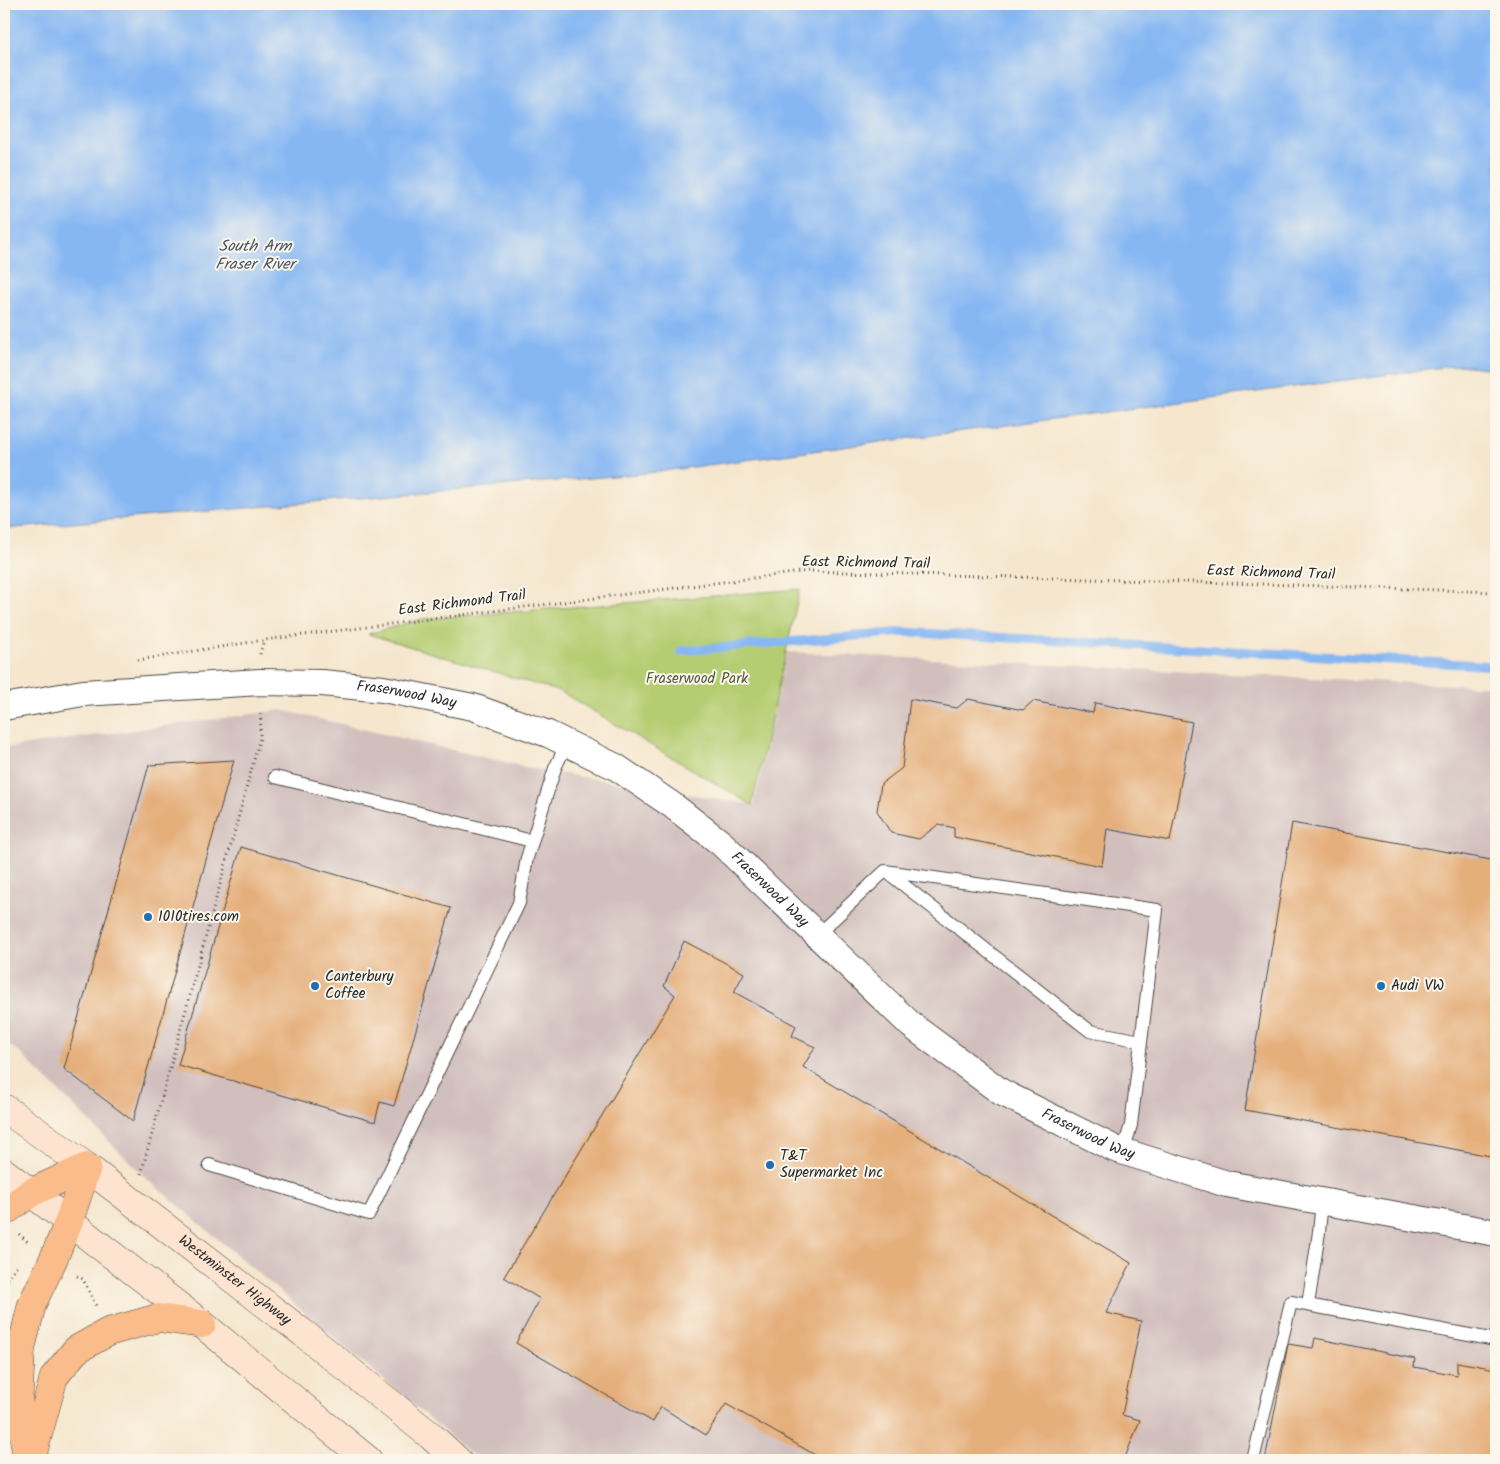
<svg xmlns="http://www.w3.org/2000/svg" width="1500" height="1464" font-family="Kalam,sans-serif">
<style>
.industrial{fill:#d1bfbd}
.green{fill:#b5cd72;stroke:#707c4e}
.water{fill:#87b7f3;stroke:#59718f}
.lines{fill:none;stroke-linecap:round;stroke-linejoin:round}
.stream{stroke:#87b7f3;stroke-width:9}
.building{fill:#e5af7b}
.lane-casing{stroke:#494743;stroke-width:14}
.street-casing{stroke:#494743;stroke-width:28}
.secondary-casing{stroke:#494743;stroke-width:29}
.highway-casing{stroke:#494743;stroke-width:29}
.path{stroke:#494743;stroke-width:3;stroke-dasharray:1 4;stroke-linecap:butt}
.lane{stroke:#fff;stroke-width:12}
.street{stroke:#fff;stroke-width:26}
.secondary{stroke:#fde4d0;stroke-width:28}
.highway{stroke:#f9bc8a;stroke-width:28}
.poi-dot{fill:#1f6fb2;stroke:#fbf7ec;stroke-width:2}
.labels{text-anchor:middle;dominant-baseline:central;stroke-width:4;stroke-linejoin:round;paint-order:stroke}
.street-label{font-size:15px;fill:#2b2b2b;stroke:#fbf7ec}
.park-label{font-size:15px;fill:#545c40;stroke:#fbf7ec}
.poi-label{font-size:15px;fill:#2b2b2b;stroke:#fbf7ec;text-anchor:start}
.water-label{font-size:16px;font-style:italic;fill:#475567;stroke:#fbf7ec}
</style>
<rect width="100%" height="100%" fill="#fbf7ec"/>
<filter id="ink" filterUnits="userSpaceOnUse"><feTurbulence type="fractalNoise" baseFrequency=".02" numOctaves="2"/><feDisplacementMap in="SourceGraphic" scale="10" xChannelSelector="R" yChannelSelector="G"/><feConvolveMatrix kernelMatrix="1 2 1 2 8 2 1 2 1" color-interpolation-filters="sRGB"/></filter>
<filter id="wash" filterUnits="userSpaceOnUse"><feTurbulence type="fractalNoise" baseFrequency=".0096" numOctaves="4" result="noise"/><feDisplacementMap in="SourceGraphic" scale="20" xChannelSelector="R" yChannelSelector="G"/><feGaussianBlur stdDeviation="1.12" result="paint"/><feColorMatrix in="noise" values="0 0 0 0 0 0 0 0 0 0 0 0 0 0 0 0 0 1.4 0 .05"/><feComposite in="paint" operator="in"/></filter>
<g filter="url(#wash)">
<rect width="100%" height="100%" fill="#f5e6cd"/>
<path class="industrial" d="M787,652l709,35v773h-1018l-332,-282 -129,-128 -13,-7v-295l277,-38 248,58 225,37z"/>
<path class="green" d="M800,589l-48,216 -191,-113 -193,-58 54,-15z"/>
<path class="water" d="M4,4h1492v365l-37,-4 -811,108 -644,56z"/>
<g class="lines">
<path class="stream" d="M681,651l223,-19 592,34"/>
</g>
<g id="blocks">
<path class="building" d="M910,699l47,9 11,-9 55,11 10,-9 60,12 2,-10 97,19 -22,119 -63,-12 -5,37 -148,-29v-9l-15,-4 -20,15 -28,-6 -14,-22 4,-27 21,-16z
M234,760l-101,361 -69,-52 85,-304z
M1292,823l204,38v296l-251,-47z
M241,847l210,61 -57,198 -14,-4 -5,20 -197,-57z
M684,941l60,32 -10,19 62,34 -4,10 23,11 -12,20 328,196 -25,50 35,8 -19,94 18,5 -16,40h-300l-98,-56 -20,31 -45,-28 -8,15 -137,-79 24,-44 -36,-22 171,-282 -11,-9z
M1315,1338l100,21 -1,8 43,8v-13l39,7v91h-231l23,-116 25,4z"/>
</g>
</g>
<g filter="url(#ink)">
<use href="#blocks" fill-opacity="0" stroke="#494743" stroke-width="1"/>
<g class="lines">
<g class="lane-casing">
<path id="lane" d="M275,777l257,64
M887,872l203,159 51,10
M817,935l68,-64 272,39 -26,215 -8,27
M209,1165l160,49 150,-311 8,-45 28,-90 12,-25
M1308,1305l11,-73 3,-31
M1253,1460l38,-158 205,38"/>
</g>
<g class="street-casing">
<g id="street">
<path id="s1" d="M4,707l79,-14 177,-11 62,1 61,6 90,18 75,27 68,33 56,38 49,38 190,182 90,67 114,57 112,35 269,49"/>
</g>
</g>
<g class="secondary-casing">
<g id="secondary">
<path id="s2" d="M4,1108l83,59 216,166 128,103 26,24"/>
<path d="M4,1172l198,152 166,136"/>
</g>
</g>
<g class="highway-casing">
<path id="highway" d="M4,1212l28,-20 55,-25
M28,1460l-10,-50 3,-61 11,-45 21,-44 16,-39 18,-54
M31,1460l23,-83 22,-27 32,-18 50,-14 44,6"/>
</g>
<path class="path" d="M260,654l4,-14
M138,660l126,-20 545,-69 486,14 201,7
M141,1174l119,-436 1,-25
M19,1234l10,9
M77,1276l6,3 14,29
M4,1283l13,-18"/>
<use href="#lane" class="lane"/>
<use href="#street" class="street"/>
<use href="#secondary" class="secondary"/>
<use href="#highway" class="highway"/>
</g>
</g>
<g class="poi-dot">
<circle cx="148" cy="917" r="5"/>
<circle cx="315" cy="986" r="5"/>
<circle cx="1381" cy="986" r="5"/>
<circle cx="770" cy="1165" r="5"/>
</g>
<g class="labels">
<g class="street-label">
<text transform="translate(866 563) rotate(1)">East Richmond Trail</text>
<text transform="translate(1271 573) rotate(2)">East Richmond Trail</text>
<text transform="translate(462 603) rotate(-7)">East Richmond Trail</text>
<text stroke="none"><textPath href="#s1" startOffset="405">Fraserwood Way</textPath></text>
<text stroke="none"><textPath href="#s1" startOffset="825">Fraserwood Way</textPath></text>
<text stroke="none"><textPath href="#s1" startOffset="1230">Fraserwood Way</textPath></text>
<text stroke="none"><textPath href="#s2" startOffset="288">Westminster Highway</textPath></text>
</g>
<g class="park-label">
<text x="697" y="679">Fraserwood Park</text>
</g>
<g class="poi-label">
<text x="158" y="917">1010tires.com</text>
<text x="325" y="977">Canterbury<tspan x="325" dy="17">Coffee</tspan></text>
<text x="1391" y="986">Audi VW</text>
<text x="780" y="1156">T&amp;T<tspan x="780" dy="17">Supermarket Inc</tspan></text>
</g>
<g class="water-label">
<text x="255" y="246">South Arm<tspan x="255" dy="18">Fraser River</tspan></text>
</g>
</g>
<rect width="1500" height="1464" fill="none" stroke="#fbf7ec" stroke-width="20"/>
</svg>
